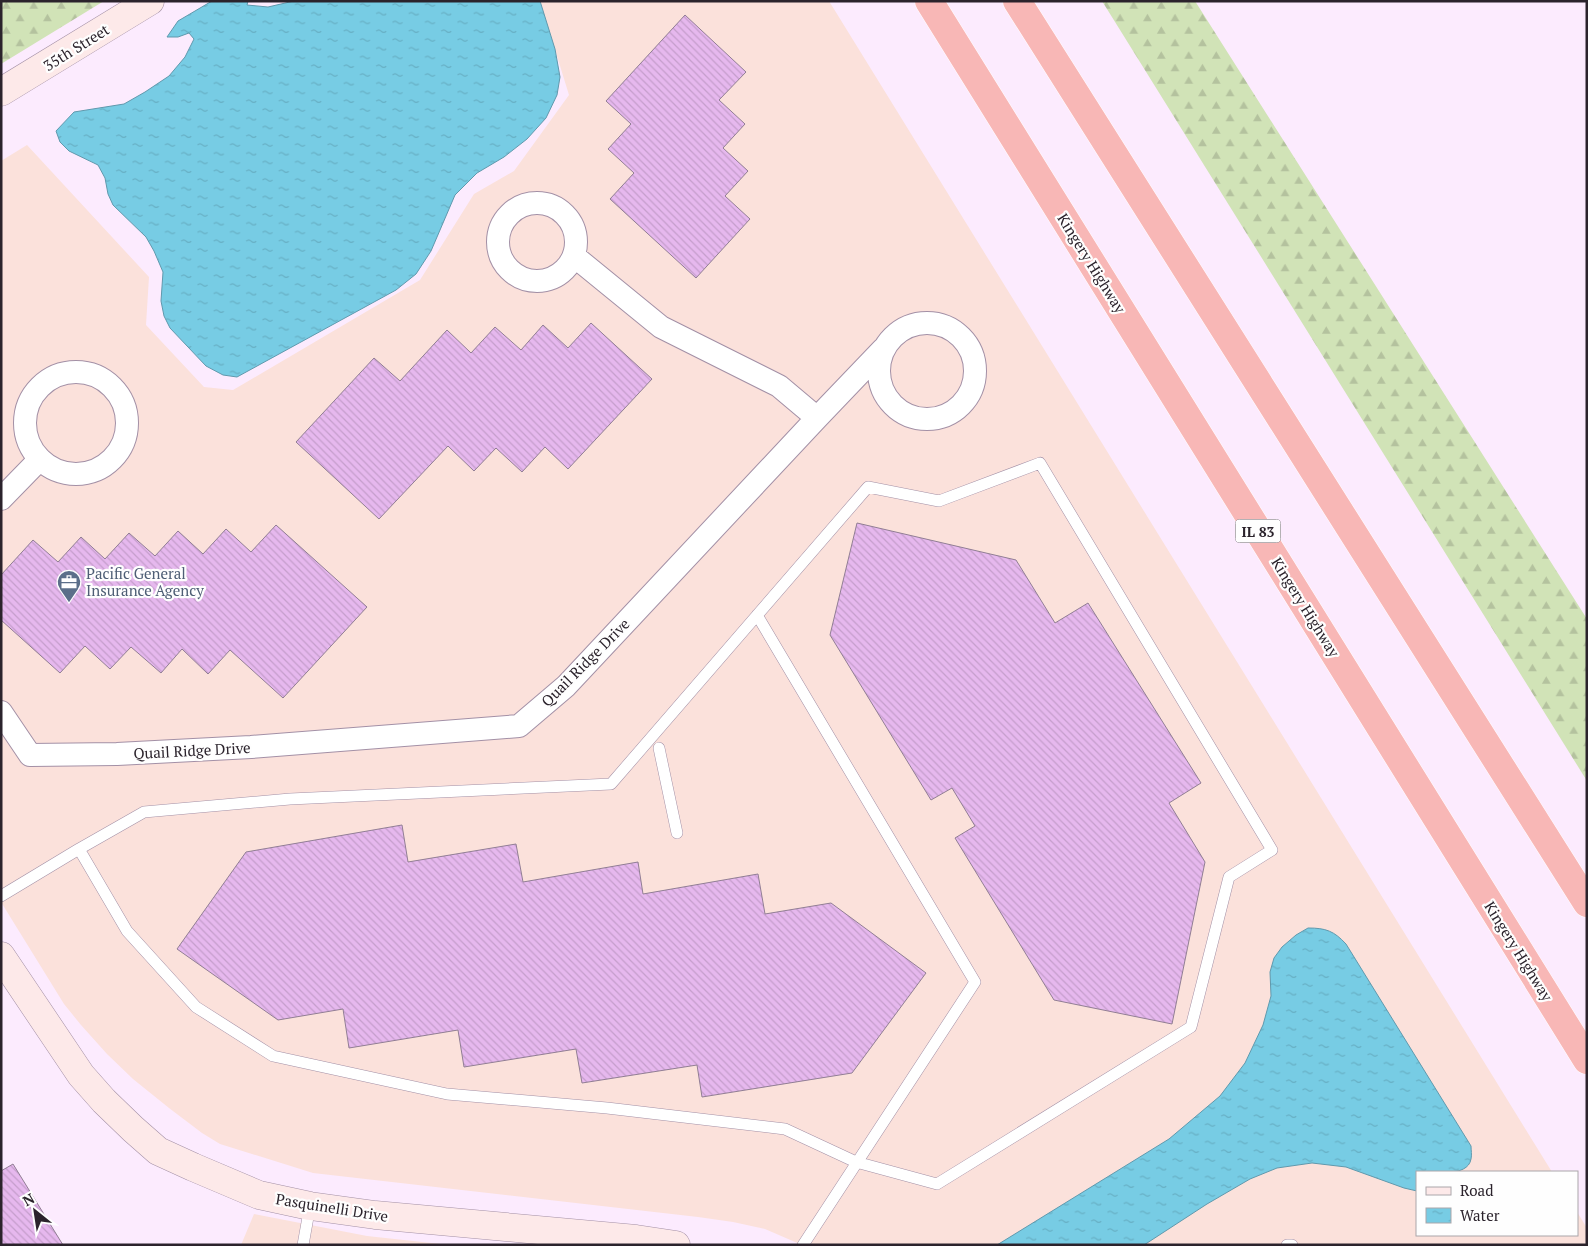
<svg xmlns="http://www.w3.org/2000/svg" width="1588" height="1246" font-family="'PT Serif',serif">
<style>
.commercial{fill:#fbe1db}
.forest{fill:url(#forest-firs)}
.water{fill:url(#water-ripples);stroke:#6099ad}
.building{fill:url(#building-back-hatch);stroke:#917e94}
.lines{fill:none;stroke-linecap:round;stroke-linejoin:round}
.lane-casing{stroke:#a390a6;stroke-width:12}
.street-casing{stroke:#a390a6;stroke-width:24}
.secondary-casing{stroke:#a390a6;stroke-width:29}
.highway-casing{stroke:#fff;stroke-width:29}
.lane{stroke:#fff;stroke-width:11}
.street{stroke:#fff;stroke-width:22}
.secondary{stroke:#fde9e9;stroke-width:28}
.highway{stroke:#f8b7b6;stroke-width:28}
.labels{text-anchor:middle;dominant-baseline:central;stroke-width:4.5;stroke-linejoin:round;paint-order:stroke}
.shield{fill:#fefefe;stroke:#6a656b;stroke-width:1}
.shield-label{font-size:14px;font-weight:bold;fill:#2b232c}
.street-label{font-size:15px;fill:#2b232c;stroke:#fefefe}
.service-label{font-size:15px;fill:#4e5e75;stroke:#fefefe;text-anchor:start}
</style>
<defs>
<pattern id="forest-firs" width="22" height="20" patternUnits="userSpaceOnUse" patternTransform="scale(1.25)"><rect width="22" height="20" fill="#d1e3b7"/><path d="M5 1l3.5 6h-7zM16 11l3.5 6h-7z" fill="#b4c29e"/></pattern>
<pattern id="water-ripples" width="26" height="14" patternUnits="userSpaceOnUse" patternTransform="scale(1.25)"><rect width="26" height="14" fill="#77cce4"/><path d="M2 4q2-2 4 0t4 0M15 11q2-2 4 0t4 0" fill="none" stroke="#67afc4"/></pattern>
<pattern id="building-back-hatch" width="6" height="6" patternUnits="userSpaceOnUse" patternTransform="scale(1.25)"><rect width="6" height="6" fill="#e6b8ee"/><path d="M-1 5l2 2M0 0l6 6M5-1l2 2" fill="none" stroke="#c59ecc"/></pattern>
</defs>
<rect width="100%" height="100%" fill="#fcebfe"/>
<path class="commercial" d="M540,1h289l723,1171h-135v63h160v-23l10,16v17h-785l-37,-16 -32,-7 -35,-5 -385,-44 -93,-29 -18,-11 -33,-25 -36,-29 -26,-25 -26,-29 -17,-21 -63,-102v-741l26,-16 122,132 -3,48 58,62 29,3 187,-110 54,-86 40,-23 55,-76z
M254,1214l113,22 83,9h-209z"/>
<path class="forest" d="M1,1h103l-103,63z
M1102,1h93l392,618v162z"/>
<path class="water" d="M212,1h36l-1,4 21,2 26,-6h246l15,48 5,28 -3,18 -11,23 -19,21 -23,18 -27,16 -22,22 -24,56 -15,23 -20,16 -159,87 -14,-2 -17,-9 -36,-38 -6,-12 -3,-15 2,-29 -9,-21 -8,-14 -33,-32 -5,-11 -3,-16 -7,-13 -29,-14 -9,-9 -4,-11 18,-19 50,-8 21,-12 24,-16 16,-19 9,-18 -5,-6 -11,4h-11l11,-16z
M1308,928c18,0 26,3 38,16l125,202c0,4 1,9 0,13 -3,19 -40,13 -54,13v19l-13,-3 -58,-21 -34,-4 -35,5 -27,11 -43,25 -63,41h-147l172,-106 51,-43 25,-33 18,-38 8,-29 -1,-24 4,-14 8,-11 14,-12z"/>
<path class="building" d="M685,15l61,57 -27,28 26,24 -22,24 25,23 -23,25 25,23 -54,59 -86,-79 24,-26 -26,-24 23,-25 -25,-23z
M591,323l61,56 -84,90 -23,-22 -23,25 -26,-24 -22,23 -26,-25 -69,73 -83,-77 78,-84 26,23 47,-51 24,23 24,-26 26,23 22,-25 25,23z
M857,523l159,37 39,63 33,-20 113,180 -32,20 36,59 -33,162 -118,-24 -99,-162 20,-12 -23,-38 -21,12 -101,-165z
M276,525l91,82 -84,91 -53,-48 -22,24 -26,-25 -21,24 -30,-26 -21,22 -25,-23 -25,27 -59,-53v-45l32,-35 25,22 23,-25 24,22 24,-26 26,23 23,-25 25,23 23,-25 25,23z
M402,825l6,37 108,-18 7,38 115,-20 5,32 115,-20 7,40 66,-11 95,70 -74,100 -150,24 -5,-32 -115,18 -6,-34 -112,18 -6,-37 -109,18 -6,-39 -65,11 -101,-71 69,-97z
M13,1164l50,81h-62v-74z"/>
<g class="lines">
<g class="lane-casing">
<path id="lane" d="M757,615l218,367 -172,263
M659,748l18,85
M1,896l78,-47 65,-37 146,-13 321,-15 257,-297 71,14 101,-38 232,387 -43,27 -38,150 -254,157 -81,-22 -71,-33 -178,-21 -160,-14 -174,-38 -77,-49 -69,-76 -48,-82
M303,1245l7,-39
M1287,1245h5"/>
</g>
<g class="street-casing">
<path id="street" d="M498 242a39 39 0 1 1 78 0a39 39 0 1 1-78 0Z
M574,256l87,71 118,59 38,32
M879 371a48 48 0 1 1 96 0a48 48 0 1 1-96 0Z
M25 423a51 51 0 1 1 102 0a51 51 0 1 1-102 0Z
M1,499l39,-40
M1,712l29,43 87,-1 134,-7 268,-21 47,-40 251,-268 66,-69"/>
</g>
<g class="secondary-casing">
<path id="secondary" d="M1,92l149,-91
M1,956l80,119 23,26 29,28 25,22 35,16 66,28 51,11 65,9 261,24 40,6"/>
</g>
<g class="highway-casing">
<path id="highway" d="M929,1l658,1059
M1017,1l570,902"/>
</g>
<use href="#lane" class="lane"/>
<use href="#street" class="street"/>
<use href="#secondary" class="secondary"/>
<use href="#highway" class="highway"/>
</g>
<defs>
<g id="office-pin" transform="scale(1.25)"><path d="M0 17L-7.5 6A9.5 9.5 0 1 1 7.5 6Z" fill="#5c6f8a" stroke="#fefefe"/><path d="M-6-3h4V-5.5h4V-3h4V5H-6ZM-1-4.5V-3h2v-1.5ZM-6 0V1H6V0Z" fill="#fff"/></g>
</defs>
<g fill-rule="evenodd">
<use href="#office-pin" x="69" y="582"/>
</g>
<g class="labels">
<rect class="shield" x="1235.5" y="519.5" width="45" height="23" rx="4"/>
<g class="shield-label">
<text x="1258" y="531">IL 83</text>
</g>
<g class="street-label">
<text transform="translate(76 47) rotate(-32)">35th Street</text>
<text transform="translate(1092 263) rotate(58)">Kingery Highway</text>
<text transform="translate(1306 607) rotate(58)">Kingery Highway</text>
<text transform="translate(585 662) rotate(-45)">Quail Ridge Drive</text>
<text transform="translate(192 750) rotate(-3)">Quail Ridge Drive</text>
<text transform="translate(1519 951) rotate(58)">Kingery Highway</text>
<text transform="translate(332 1207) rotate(9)">Pasquinelli Drive</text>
</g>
<g class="service-label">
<text x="86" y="573">Pacific General<tspan x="86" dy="17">Insurance Agency</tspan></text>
</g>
</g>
<rect width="1588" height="1246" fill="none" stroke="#2b232c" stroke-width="5"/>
<rect x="1416" y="1171" width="162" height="65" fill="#fefefe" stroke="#aaa6aa"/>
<rect x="1426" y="1187" width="25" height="8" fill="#fde9e9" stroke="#aaa6aa"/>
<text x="1460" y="1196" font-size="15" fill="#2b232c">Road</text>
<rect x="1426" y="1208" width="25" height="15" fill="url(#water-ripples)" stroke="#aaa6aa"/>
<text x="1460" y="1221" font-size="15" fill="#2b232c">Water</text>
<g transform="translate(35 1211) rotate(330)" stroke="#fefefe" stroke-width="4" paint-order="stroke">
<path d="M0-4L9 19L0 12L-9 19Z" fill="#2b232c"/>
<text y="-8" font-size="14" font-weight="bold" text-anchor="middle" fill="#2b232c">N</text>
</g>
</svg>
